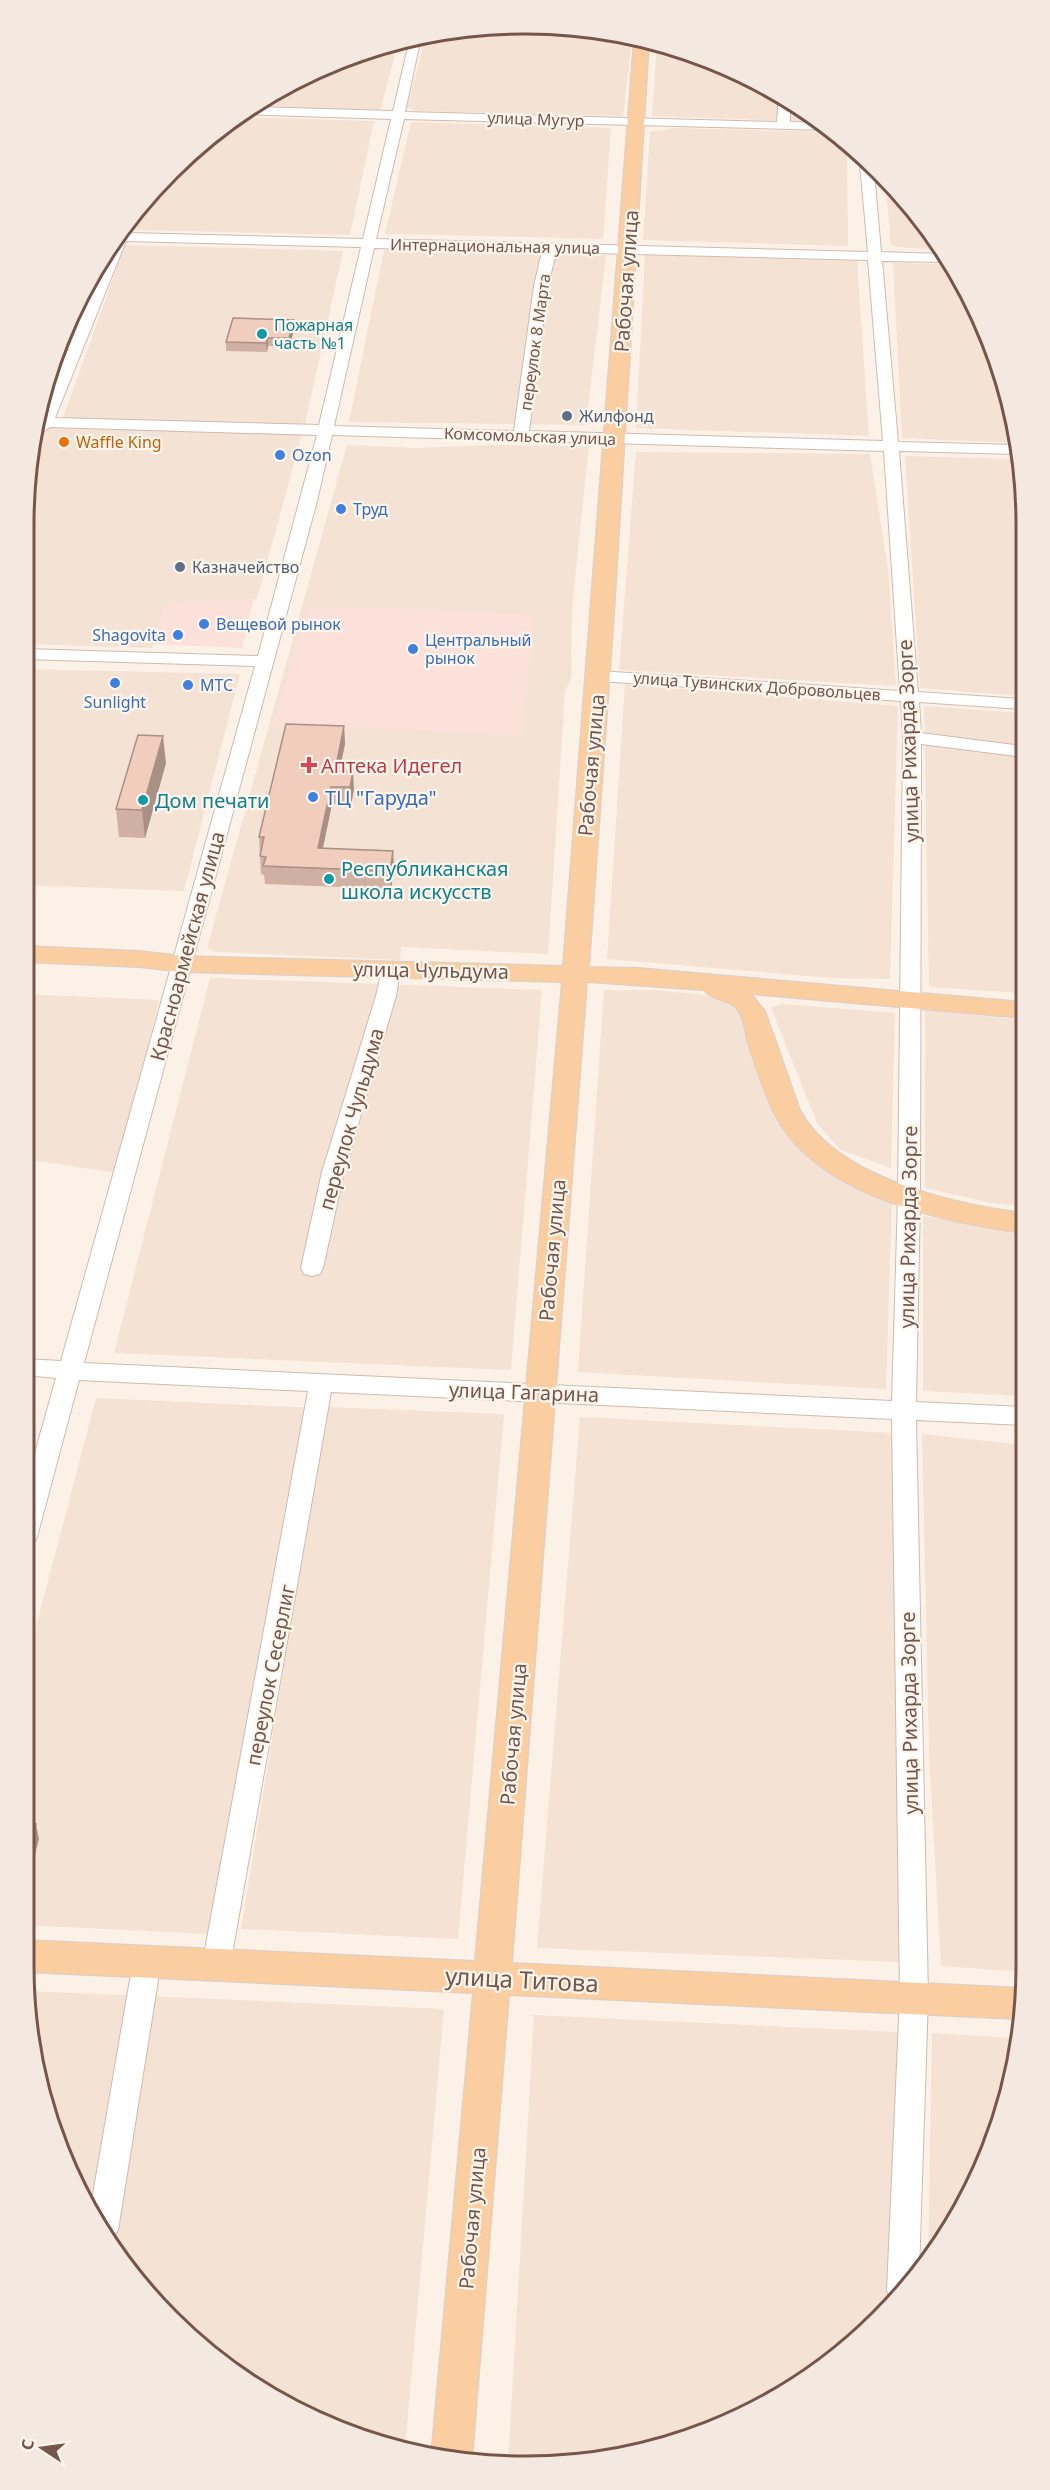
<svg xmlns="http://www.w3.org/2000/svg" width="1050" height="2490" font-family="'Noto Sans',sans-serif">
<style>
.residential{fill:#f4e2d5}
.commercial{fill:#fce1db}
.lines{fill:none;stroke-linecap:round;stroke-linejoin:round}
.minor-casing{stroke:#d0baaf;stroke-width:2}
.major-casing{stroke:#d9cfcd;stroke-width:2}
.minor{fill:#fff;fill-rule:evenodd}
.major{fill:#facea0;fill-rule:evenodd}
.wall{fill:#cfb0a3}
.shaded-wall{fill:#a99085}
.building{fill:#f1cdbe;stroke:#a99085;stroke-width:1.5}
.culture-dot{fill:#0f9aa8;stroke:#fff6ed;stroke-width:2}
.service-dot{fill:#5c6f8a;stroke:#fff6ed;stroke-width:2}
.food-dot{fill:#e8710a;stroke:#fff6ed;stroke-width:2}
.shop-dot{fill:#3f7fe0;stroke:#fff6ed;stroke-width:2}
.health-dot{fill:#e0444e;stroke:#fff6ed;stroke-width:2}
.labels{text-anchor:middle;dominant-baseline:central;stroke-width:4.5;stroke-linejoin:round;paint-order:stroke}
.far-street-label{font-size:16px;fill:#76554b;stroke:#fff6ed}
.far-culture-label{font-size:16px;fill:#0d838f;stroke:#fff6ed;text-anchor:start}
.far-service-label{font-size:16px;fill:#4e5e75;stroke:#fff6ed;text-anchor:start}
.far-food-label{font-size:16px;fill:#c56008;stroke:#fff6ed;text-anchor:start}
.far-shop-label{font-size:16px;fill:#366cbe;stroke:#fff6ed;text-anchor:start}
.street-label{font-size:20px;fill:#76554b;stroke:#fff6ed}
.health-label{font-size:20px;fill:#be3a42;stroke:#fff6ed;text-anchor:start}
.shop-label{font-size:20px;fill:#366cbe;stroke:#fff6ed;text-anchor:start}
.culture-label{font-size:20px;fill:#0d838f;stroke:#fff6ed;text-anchor:start}
.near-street-label{font-size:24px;fill:#76554b;stroke:#fff6ed}
.rim{fill:none;stroke:#76554b;stroke-width:3}
</style>
<rect width="100%" height="100%" fill="#fcf1e7"/>
<path class="residential" d="M493,25l98,3 41,10 -9,78 -207,-5 -9,-4 19,-71z
M399,40l-19,71 -127,-4 51,-31z
M657,44l29,7 118,58 15,13 -167,-6z
M237,117l137,4 -24,114 -216,-5 15,-36 71,-67z
M411,122l200,6 -8,111 -218,-5z
M676,128l155,4 16,14 1,100 -205,-6 7,-108z
M885,180l17,15 36,55 -40,-3 -7,-3z
M125,245l218,6 -38,173 -242,-6z
M384,250l222,5 -20,170 -237,-3z
M645,255l212,6 12,175 -233,-8z
M893,263l55,1 26,40 43,139 -115,-5z
M42,428l260,6 -45,165 -91,5 -14,44 -128,-4v-119z
M347,445l70,3 74,-3 98,1 -17,161 -1,71 -6,14 -17,262 -147,-7 -1,13 -183,-8 -10,-4z
M636,452l234,2 18,114 8,118 -277,-16z
M905,456l117,3v237l-102,-8z
M24,669l216,5 -56,217 -160,-6z
M625,684l273,22 -8,273 -59,-1 -224,-19z
M924,706l98,7 1,280 -94,-6z
M210,978l332,12 -31,380 -397,-17z
M604,990h50l43,4 40,9 15,26 32,103 33,27 75,41 -6,189 -308,-17z
M24,994l135,6 -42,173 -93,-14z
M782,1004l113,9 -4,155 -50,-18 -23,-25 -47,-117z
M925,1010l98,10 1,186 -33,-3 -66,-15z
M923,1216l101,13v167l-101,-5z
M96,1398l219,10 -106,526 -185,-9v-252z
M326,1407l178,7 -46,525 -217,-10z
M580,1417l314,16 6,529 -363,-14z
M922,1434l103,11v527l-84,-6 -12,-214z
M28,1991l416,18 -39,439 -130,-49 -127,-104 -57,-80 -40,-89z
M534,2015l364,17 -9,274 -33,35 -80,58 -154,57 -97,10 -17,-2z
M932,2033l82,5 -15,88 -71,134z"/>
<path class="commercial" d="M254,598l-12,50 -88,-4 12,-40z
M309,606l225,8 -13,120 -248,-8z"/>
<g class="lines">
<g class="minor-casing">
<path id="minor" d="M421,37l-16,75 372,10 2,-25 11,5v20l30,1 8,7 -424,-11 -28,120 492,13 -8,-88 3,-3 11,10 7,81 60,2 5,8 -64,-1 16,181 119,3 3,9 -121,-3 19,241 104,7v10l-103,-7 2,31 101,13 1,11 -102,-13 -1,454 -4,204 108,5v18l-108,-5 12,576 -9,277 -26,29 -6,-11 13,-295 -8,-577 -561,-27 -101,574 -4,9 -10,4 -10,-4 -4,-9 106,-575 -229,-11 -42,157 -4,7 -9,2v-54l32,-114 -32,-3v-16l37,2 194,-695 -231,-7v-10l234,7 59,-221 -267,-8 -10,7 3,-23 65,-161 18,-25 5,4 -2,4 234,6 28,-120 -149,-5 10,-7 141,4 17,-72zM126,241l235,6 -42,178 -264,-7zM374,248l168,4 -8,34 -20,145 -180,-5zM556,252l312,8 15,181 -354,-10 19,-145zM332,435l552,16 16,240 -301,-20 -9,5 9,5 302,20 2,36 -5,461 -6,203 -808,-38 233,-862z
M390,964l7,2 3,4 -4,26 -52,176 -21,96 -3,6 -8,2 -8,-2 -3,-6 21,-96 54,-176 7,-30z
M147,1950l10,3 4,9 -43,268 -8,12 -20,-30 43,-250 4,-9z"/>
</g>
<g class="major-casing">
<path id="major" d="M634,39l15,3 -35,572 -25,353 49,1 385,34v16l-272,-24 14,17 35,99c36,68 154,94 224,103v20c-83,-11 -209,-38 -250,-120 -11,-23 -19,-48 -27,-73 -2,-9 -3,-22 -9,-30 -8,-12 -27,-9 -34,-20l-117,-8 -75,981 510,25 -5,31 -508,-24 -37,466 -41,-4 42,-464 -448,-21 -1,-32 451,21 87,-979 -380,-10 -43,-5 -115,-5v-16l115,5 43,5 381,10z"/>
</g>
<use href="#minor" class="minor"/>
<use href="#major" class="major"/>
</g>
<path class="wall" d="M294,328l-4,19 -22,-1 -1,6 -41,-1v-9z
M344,726l1,18 -6,27 15,18 -3,16 -19,-1 -9,44 70,3 1,18 -3,20 -126,-5 -1,-9 -3,-1 -2,-37z
M166,763l-21,75 -26,-1 -3,-28z"/>
<path class="shaded-wall" d="M294,320v8l-4,19 -1,-9z
M268,338v8l-1,6 -1,-9z
M344,726l1,18 -9,44 -1,-17z
M163,736l3,27 -21,75 -3,-28z
M353,771l1,18 -3,16 -1,-18z
M331,787l1,17 -13,62 -1,-18z
M393,851l1,18 -3,20 -1,-18z
M28,1215l2,15 -6,22v-24z
M36,1824l3,15 -15,58v-27z"/>
<path class="building" d="M233,318l61,2 -5,18h-21l-2,5 -40,-1z
M286,724l58,2 -9,45h18l-3,16h-19l-13,61 75,3 -3,20 -127,-5 3,-9 -6,-1 4,-19h-5z
M138,735l25,1 -21,74 -26,-1z
M24,1215h4l-4,13z
M24,1823l12,1 -12,46z"/>
<g class="culture-dot">
<circle cx="262" cy="334" r="6"/>
<circle cx="143" cy="800" r="6"/>
<circle cx="329" cy="879" r="6"/>
</g>
<g class="service-dot">
<circle cx="567" cy="416" r="6"/>
<circle cx="180" cy="567" r="6"/>
</g>
<circle class="food-dot" cx="64" cy="442" r="6"/>
<g class="shop-dot">
<circle cx="280" cy="455" r="6"/>
<circle cx="341" cy="509" r="6"/>
<circle cx="204" cy="624" r="6"/>
<circle cx="178" cy="635" r="6"/>
<circle cx="413" cy="649" r="6"/>
<circle cx="115" cy="683" r="6"/>
<circle cx="188" cy="685" r="6"/>
<circle cx="313" cy="797" r="6"/>
</g>
<path class="health-dot" d="M306 756h6v6h6v6h-6v6h-6v-6h-6v-6h6z"/>
<g class="labels">
<g class="far-street-label">
<text transform="translate(536 119) rotate(2)">улица Мугур</text>
<text transform="translate(495 246) rotate(1)">Интернациональная улица</text>
<text transform="translate(535 342) rotate(-82)">переулок 8 Марта</text>
<text transform="translate(530 436) rotate(2)">Комсомольская улица</text>
<text transform="translate(757 686) rotate(4)">улица Тувинских Добровольцев</text>
</g>
<g class="far-culture-label">
<text x="274" y="325">Пожарная<tspan x="274" dy="18">часть №1</tspan></text>
</g>
<g class="far-service-label">
<text x="579" y="416">Жилфонд</text>
<text x="192" y="567">Казначейство</text>
</g>
<g class="far-food-label">
<text x="76" y="442">Waffle King</text>
</g>
<g class="far-shop-label">
<text x="292" y="455">Ozon</text>
<text x="353" y="509">Труд</text>
<text x="216" y="624">Вещевой рынок</text>
<text x="166" y="635" text-anchor="end">Shagovita</text>
<text x="425" y="640">Центральный<tspan x="425" dy="18">рынок</tspan></text>
<text x="200" y="685">МТС</text>
<text x="115" y="702" text-anchor="middle">Sunlight</text>
</g>
<g class="street-label">
<text transform="translate(626 281) rotate(-86)">Рабочая улица</text>
<text transform="translate(908 741) rotate(-92)">улица Рихарда Зорге</text>
<text transform="translate(591 765) rotate(-85)">Рабочая улица</text>
<text transform="translate(187 946) rotate(-75)">Красноармейская улица</text>
<text transform="translate(431 970) rotate(1)">улица Чульдума</text>
<text transform="translate(351 1119) rotate(-74)">переулок Чульдума</text>
<text transform="translate(908 1227) rotate(-89)">улица Рихарда Зорге</text>
<text transform="translate(552 1250) rotate(-85)">Рабочая улица</text>
<text transform="translate(524 1392) rotate(2)">улица Гагарина</text>
<text transform="translate(270 1675) rotate(-79)">переулок Сесерлиг</text>
<text transform="translate(909 1713) rotate(-91)">улица Рихарда Зорге</text>
<text transform="translate(513 1734) rotate(-85)">Рабочая улица</text>
<text transform="translate(472 2218) rotate(-85)">Рабочая улица</text>
</g>
<g class="health-label">
<text x="321" y="765">Аптека Идегел</text>
</g>
<g class="shop-label">
<text x="325" y="797">ТЦ "Гаруда"</text>
</g>
<g class="culture-label">
<text x="155" y="800">Дом печати</text>
<text x="341" y="868">Республиканская<tspan x="341" dy="23">школа искусств</tspan></text>
</g>
<g class="near-street-label">
<text transform="translate(522 1979) rotate(3)">улица Титова</text>
</g>
</g>
<path d="M0 0H1050V2490H0ZM524 34H526A490 490 0 0 1 1016 524V1966A490 490 0 0 1 526 2456H524A490 490 0 0 1 34 1966V524A490 490 0 0 1 524 34Z" fill="#f4e9e0" fill-rule="evenodd"/>
<path class="rim" d="M524 34H526A490 490 0 0 1 1016 524V1966A490 490 0 0 1 526 2456H524A490 490 0 0 1 34 1966V524A490 490 0 0 1 524 34Z"/>
<g transform="translate(42 2448) rotate(283)" stroke="#fff6ed" stroke-width="4.5" paint-order="stroke">
<path d="M0-4.5L10 22L0 15L-10 22Z" fill="#76554b"/>
<text y="-9" font-size="16" font-weight="bold" text-anchor="middle" fill="#76554b">С</text>
</g>
</svg>
